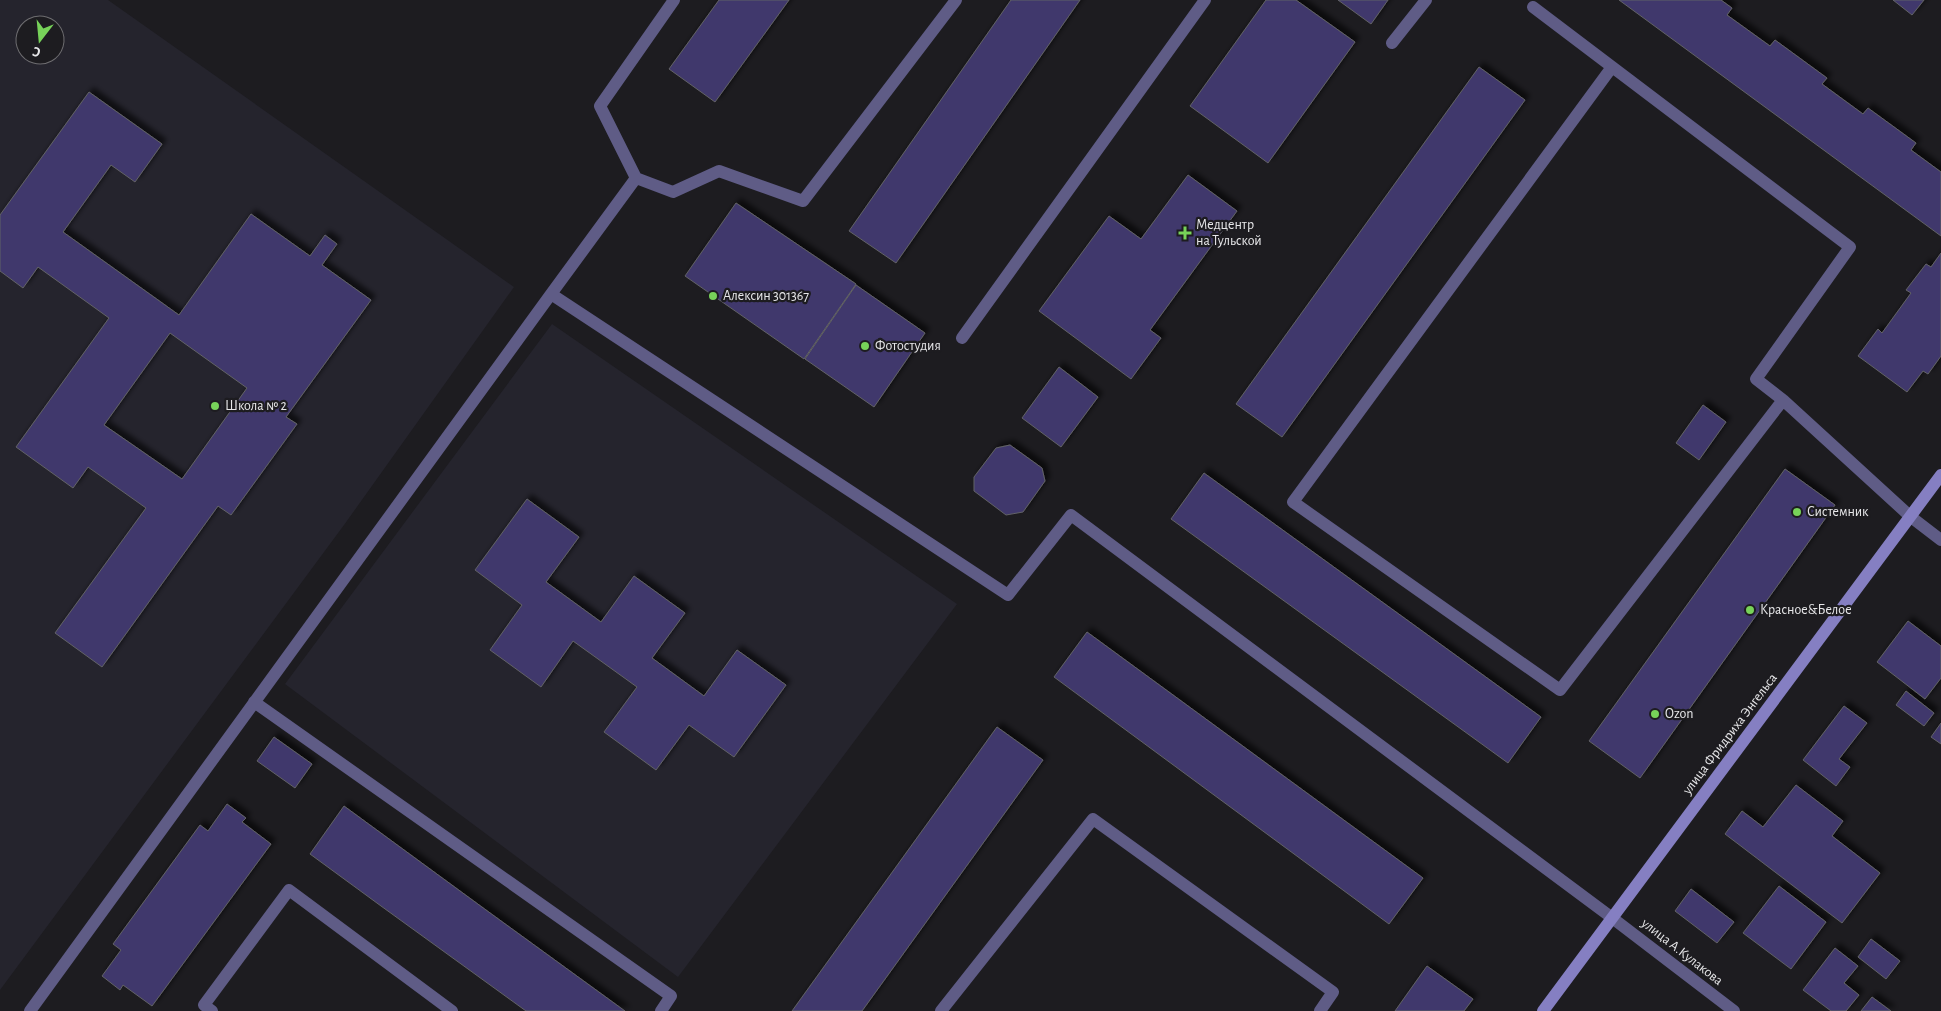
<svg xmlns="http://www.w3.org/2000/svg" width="1941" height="1011" font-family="'Alegreya Sans',sans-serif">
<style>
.built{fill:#25242d;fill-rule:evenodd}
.building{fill:#3f386c;stroke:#626266;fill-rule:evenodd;filter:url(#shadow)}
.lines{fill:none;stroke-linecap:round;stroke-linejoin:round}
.service{stroke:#5f5c86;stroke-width:12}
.minor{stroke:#5f5c86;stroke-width:12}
.secondary{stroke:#857fc2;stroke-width:12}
.poi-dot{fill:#77d259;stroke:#1d1c20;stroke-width:2}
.labels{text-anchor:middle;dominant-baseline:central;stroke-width:4.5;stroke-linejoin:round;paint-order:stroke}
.poi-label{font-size:14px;fill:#e7e7e9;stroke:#1d1c20;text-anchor:start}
.street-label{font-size:14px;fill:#e7e7e9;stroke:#1d1c20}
</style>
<defs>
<filter id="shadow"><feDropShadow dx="4.5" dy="-4.5" stdDeviation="2.5" flood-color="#0009"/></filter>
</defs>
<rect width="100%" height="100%" fill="#1d1c20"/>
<path class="built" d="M0,0h108l406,287 -170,238 -344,465zM25,25h30v30h-30z
M552,324l405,280 -279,373 -393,-293z"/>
<path class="building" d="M719,0h70l-74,102 -46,-33z
M1011,0h69l-184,263 -47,-32z
M1266,0h30l59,42 -87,121 -78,-57z
M1338,0h50l-17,24z
M1619,0h102l11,8 -5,7 43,31 5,-6 52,38 -5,6 41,30 5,-6 48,35 -5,7 30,22v64z
M1893,0h31l-12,15z
M1479,67l46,33 -243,337 -46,-33z
M89,92l73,52 -27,38 -24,-17 -48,67 116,83 72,-101 59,42 15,-21 12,9 -15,21 49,35 -85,117 11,7 -66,91 -13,-9 -116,161 -47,-34 91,-125 -58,-41 -15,21 -57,-41 93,-129 -71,-51 -15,21 -23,-17v-56zM170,333l77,55 -65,91 -78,-54z
M1188,175l49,36 -87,119 11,8 -30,41 -92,-68 70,-95 32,23z
M736,203l120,81 -52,75 -119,-83z
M1941,253v103l-13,18 -5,-3 -16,21 -49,-36 20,-27 4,4 29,-40 -5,-3 20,-26 5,3z
M856,285l69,48 -51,74 -69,-48z
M1059,367l39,30 -37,50 -39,-29z
M1703,405l23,17 -27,38 -23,-17z
M1010,445l32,23 3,13 -22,31 -17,3 -32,-24v-14l22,-29z
M1785,469l50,36 -195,273 -51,-37z
M1204,473l337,244 -33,46 -337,-244z
M527,499l52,38 -33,45 55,40 33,-46 51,37 -33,45 52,38 33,-46 49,35 -52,72 -45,-32 -33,45 -52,-38 33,-45 -64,-46 -32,46 -51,-37 32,-45 -47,-35z
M1908,621l33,25v32l-16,21 -48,-37z
M1087,632l336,246 -34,46 -335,-247z
M1906,691l28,22 -10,13 -28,-21z
M1844,706l23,17 -28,36 11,8 -14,19 -33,-26z
M1941,723v21l-10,-7z
M997,727l46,33 -181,251h-70z
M274,737l38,27 -17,24 -38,-27z
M1796,785l47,36 -11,15 48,37 -38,50 -117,-89 17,-23 21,16z
M227,804l19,14 -4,4 29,22 -119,162 -29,-21 -3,5 -18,-14 19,-26 -8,-6 87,-119 8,6z
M344,806l142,104 139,101h-99l-145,-105 -71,-52z
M1779,886l47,36 -35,47 -48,-36z
M1691,889l43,33 -17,21 -42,-32z
M1871,939l29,22 -14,18 -28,-22z
M1835,948l23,18 -14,17 15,12 -13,16h-15l-28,-21z
M1427,966l46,33 -9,12h-69z
M1872,997l19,14h-30z"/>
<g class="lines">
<path class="service" d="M1533,7l317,240 -94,132 27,21 128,117
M1392,43l34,-43
M1612,67l-319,435 267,188 223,-290
M636,178l37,14 46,-21 84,30 153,-201
M551,294l85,-116 -36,-72 74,-106
M962,338l243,-338
M254,702l417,294 -10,15
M30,1011l521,-717 457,301 63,-80 540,402
M212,1011l-8,-6 85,-115 163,121
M941,1011l152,-192 240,173 -13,19"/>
<path class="minor" d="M1911,517l30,23
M1611,917l123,94"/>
<path class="secondary" d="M1543,1011l398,-536"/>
</g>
<g class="poi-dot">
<path d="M1182.5 225.5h5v5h5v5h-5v5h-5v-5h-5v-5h5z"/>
<circle cx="713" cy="296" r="5"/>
<circle cx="865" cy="346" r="5"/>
<circle cx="215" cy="406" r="5"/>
<circle cx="1797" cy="512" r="5"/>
<circle cx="1750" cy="610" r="5"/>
<circle cx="1655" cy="714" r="5"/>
</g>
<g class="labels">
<g class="poi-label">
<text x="1196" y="225">Медцентр<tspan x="1196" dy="16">на Тульской</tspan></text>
<text x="723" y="296">Алексин 301367</text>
<text x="875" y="346">Фотостудия</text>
<text x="225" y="406">Школа № 2</text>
<text x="1807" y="512">Системник</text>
<text x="1760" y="610">Красное&amp;Белое</text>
<text x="1665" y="714">Ozon</text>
</g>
<g class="street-label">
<text transform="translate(1730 734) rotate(-53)">улица Фридриха Энгельса</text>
<text transform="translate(1682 952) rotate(38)">улица А.Кулакова</text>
</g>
</g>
<g transform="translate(40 40) rotate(196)"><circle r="24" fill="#1d1c20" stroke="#6e6d70"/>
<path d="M0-4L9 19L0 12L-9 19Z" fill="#77d259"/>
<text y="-8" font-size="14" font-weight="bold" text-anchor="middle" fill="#e7e7e9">С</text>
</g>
</svg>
